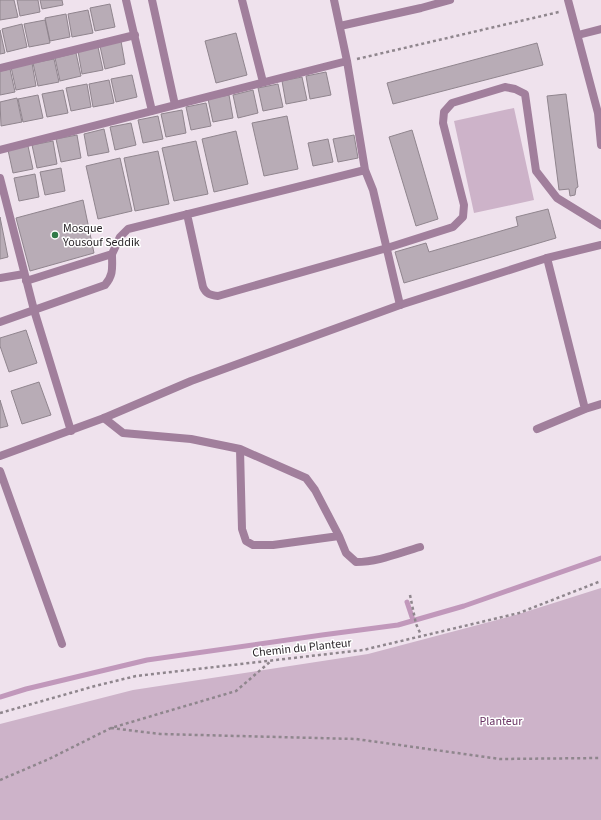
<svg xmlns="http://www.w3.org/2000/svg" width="601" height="820" font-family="'Source Sans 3',sans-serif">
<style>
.green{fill:#cdb3c9}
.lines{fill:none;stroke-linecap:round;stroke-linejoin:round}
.stream{stroke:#c198bb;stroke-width:5}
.building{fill:#b8acb6;stroke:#90858e}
.path{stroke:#8f868d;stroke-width:2.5;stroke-dasharray:3 3;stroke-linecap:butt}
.service{stroke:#a17f9c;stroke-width:8}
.minor{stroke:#a17f9c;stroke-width:8}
.tertiary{stroke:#a17f9c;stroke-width:8}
.poi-dot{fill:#307a48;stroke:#fff;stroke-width:1.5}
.labels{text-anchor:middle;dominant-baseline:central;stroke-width:3;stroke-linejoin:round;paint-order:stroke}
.poi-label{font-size:12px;fill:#241f23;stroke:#fff;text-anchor:start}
.street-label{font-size:12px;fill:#241f23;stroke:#fff}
.park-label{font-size:12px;fill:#693463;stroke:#fff}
</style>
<rect width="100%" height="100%" fill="#efe2ed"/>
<path class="green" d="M514,108l20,92 -60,13 -20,-92z
M601,588v232h-601v-96l133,-34 235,-36 151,-40z"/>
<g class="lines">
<path class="stream" d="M407,602l6,18
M0,697l26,-8 121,-29 175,-25 76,-10 66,-19 137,-48"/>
</g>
<path class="building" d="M0,0h14l4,17 -18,3z
M17,0h21l2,12 -20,4z
M40,0h22l1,5 -21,4z
M110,4l5,23 -20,4 -5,-23z
M88,10l5,23 -21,4 -4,-23z
M66,14l4,23 -20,4 -5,-23z
M45,20l5,23 -21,4 -5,-23z
M22,24l5,23 -20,5 -5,-23z
M0,30l5,23 -5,1z
M236,33l11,42 -31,8 -11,-42z
M121,41l4,23 -20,5 -5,-23z
M537,43l6,22 -150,39 -6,-21z
M98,47l5,23 -21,4 -4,-23z
M76,53l5,23 -21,5 -5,-23z
M54,59l5,23 -21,4 -5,-23z
M32,63l4,23 -20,4 -5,-23z
M10,69l5,23 -15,3v-24z
M326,72l5,23 -21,4 -4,-23z
M132,75l5,22 -21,5 -5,-23z
M302,77l5,23 -21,4 -4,-23z
M109,80l5,23 -21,4 -4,-23z
M87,84l4,23 -20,4 -5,-23z
M278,84l5,23 -20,4 -5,-23z
M63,90l5,23 -21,4 -5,-23z
M253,90l5,23 -20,5 -5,-23z
M566,94l12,93 -2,1 -1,7 -5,1 -1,-7 -10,1 -12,-94z
M38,95l5,23 -20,4 -5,-23z
M229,95l4,23 -20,4 -5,-23z
M17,98l5,24 -21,4 -1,-24z
M206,103l5,23 -20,4 -5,-23z
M182,110l4,23 -20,4 -5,-23z
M158,116l5,23 -20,4 -5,-23z
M287,116l11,53 -34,7 -12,-53z
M131,123l5,22 -21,5 -5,-23z
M104,129l5,23 -21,4 -4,-22z
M412,130l26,89 -22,7 -27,-89z
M236,131l12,53 -34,8 -12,-53z
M77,135l4,23 -20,4 -5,-23z
M354,135l4,23 -20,4 -5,-23z
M328,139l5,23 -20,4 -5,-23z
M53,141l4,23 -20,4 -5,-23z
M196,141l12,53 -34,7 -12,-53z
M28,146l5,23 -20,4 -5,-23z
M158,151l11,53 -34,7 -11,-53z
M120,158l12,53 -34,8 -12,-53z
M61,168l4,23 -20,4 -5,-23z
M35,174l4,23 -20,4 -5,-23z
M83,200l11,53 -64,18 -14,-53z
M548,209l8,29 -152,45 -9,-31 31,-9 3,9 89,-26 -2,-9z
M0,217l8,40 -8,2z
M26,330l11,33 -28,9 -9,-26v-8z
M39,382l12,33 -29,9 -11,-33z
M0,400l8,26 -8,2z"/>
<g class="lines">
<path class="path" d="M357,59l202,-47
M410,595l6,29 5,11
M0,713l95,-27 41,-10 227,-26 156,-37 82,-32
M111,728l49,6 196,5 144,20 101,-1
M0,780l49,-21 62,-31 125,-37 35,-30"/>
<path class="service" d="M387,248l66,-21 10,-10 1,-12 -21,-82 1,-11 8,-9 53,-16 10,2 10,5 11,77 21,27 44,27
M104,418l19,15 68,6 49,10 2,80 4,12 7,4h20l66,-9 -24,-46 -9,-12 -66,-29
M339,536l7,17 10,9c22,0 43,-9 64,-15"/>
<path class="minor" d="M126,0l26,111
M152,0l23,105
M242,0l21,82
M334,0l13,61 18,109 8,20 27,115
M568,0l30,113 3,32
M340,26l81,-18 29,-8
M578,35l23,-6
M0,68l135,-33
M0,150l347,-89
M0,178l34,132 37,121
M187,214l16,73c3,7 7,8 15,9l169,-48
M112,254l8,-17 8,-8 237,-59
M547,258l38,151
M0,278l24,-4
M0,322l105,-37c9,-10 7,-18 7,-31l-86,27
M537,429l48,-20 16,-5
M0,471l62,173"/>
<path class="tertiary" d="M0,456l104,-38 87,-37 209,-76 147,-47 54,-13"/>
</g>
<circle class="poi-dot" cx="55" cy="235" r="4"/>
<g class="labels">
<g class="poi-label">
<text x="63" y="228">Mosque<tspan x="63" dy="14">Yousouf Seddik</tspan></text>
</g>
<g class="street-label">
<text transform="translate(302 648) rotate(-6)">Chemin du Planteur</text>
</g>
<g class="park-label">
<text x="501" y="721">Planteur</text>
</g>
</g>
</svg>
